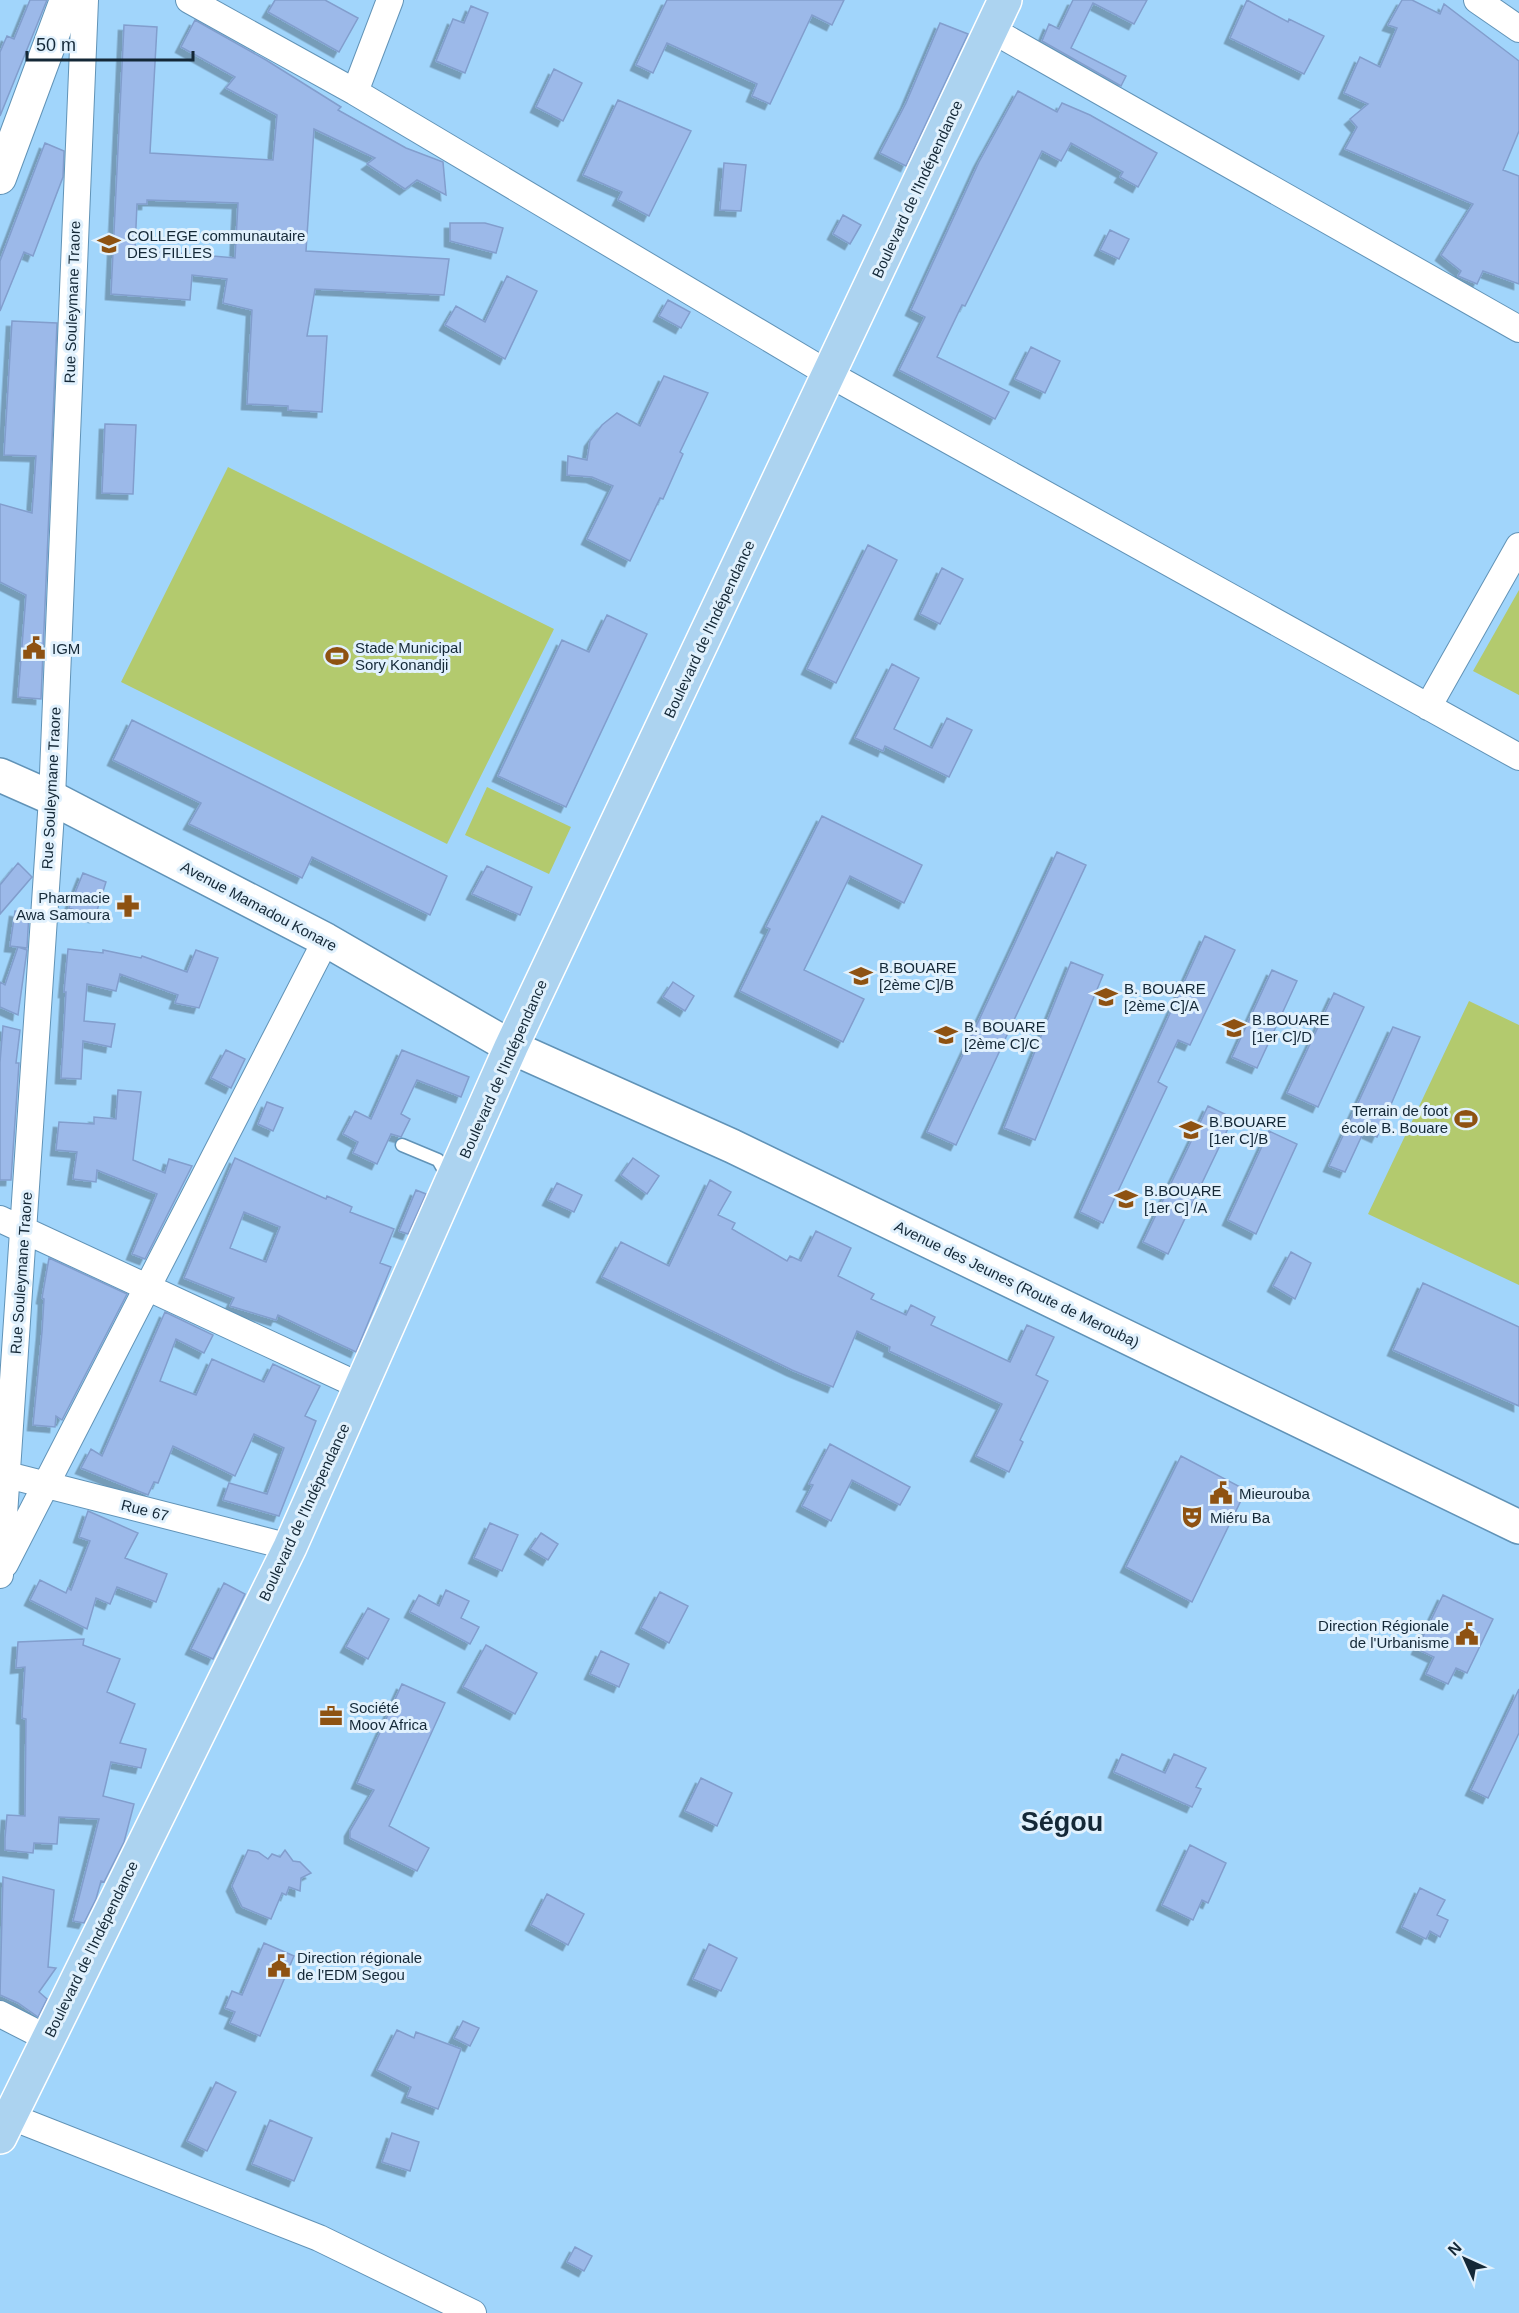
<svg xmlns="http://www.w3.org/2000/svg" width="1519" height="2313" font-family="Helvetica,sans-serif">
<style>
.green{fill:#b3ca6e}
.building{fill:#9cb9e9;stroke:#829ecd;stroke-width:1.5;fill-rule:evenodd;filter:url(#shadow)}
.lines{fill:none;stroke-linecap:round;stroke-linejoin:round}
.service-casing{stroke:#6193b7;stroke-width:15}
.minor-casing{stroke:#6193b7;stroke-width:28}
.tertiary-casing{stroke:#6193b7;stroke-width:34}
.secondary-casing{stroke:#6193b7;stroke-width:36}
.trunk-casing{stroke:#fff;stroke-width:36}
.service{stroke:#fff;stroke-width:12}
.minor{stroke:#fff;stroke-width:26}
.tertiary{stroke:#fff;stroke-width:32}
.secondary{stroke:#fff;stroke-width:33}
.trunk{stroke:#acd3f0;stroke-width:33}
.labels{text-anchor:middle;dominant-baseline:central;stroke-width:6;stroke-linejoin:round;paint-order:stroke}
.street-label{font-size:15px;fill:#142837;stroke:#e1f1fd}
.poi-label{font-size:15px;fill:#142837;stroke:#e1f1fd;text-anchor:start}
.town-label{font-size:27px;font-weight:bold;fill:#142837;stroke:#e1f1fd}
</style>
<defs>
<filter id="shadow"><feDropShadow dx="-5.5" dy="5.5" stdDeviation="0" flood-color="#0004"/></filter>
</defs>
<rect width="100%" height="100%" fill="#a1d5fb"/>
<path class="green" d="M228,467l326,162 -107,215 -326,-162z
M1519,590v105l-46,-24z
M487,787l84,40 -22,47 -84,-39z
M1469,1001l50,24v260l-151,-71z"/>
<path class="building" d="M30,0h17l-47,116v-64l7,-16 7,3z
M275,0h50l33,18 -19,34 -71,-40z
M667,0h177l-12,25 -20,-10 -42,89 -18,-8 5,-12 -90,-41 -14,30 -17,-8z
M1073,0h74l-13,24 -41,-21 -22,45 55,28 -5,10 -79,-45 7,-17 10,5z
M1247,0l41,22 1,-3 35,17 -20,38 -74,-36z
M1402,0h10l28,14 4,-10 75,57v70l-16,39 16,6v108l-36,-13 -6,13 -19,-8 3,-5 -20,-16 32,-51 -128,-55 12,-22 -7,-8 18,-15 -24,-11 16,-36 20,10 17,-39 -9,-3z
M471,6l17,7 -23,60 -29,-12 17,-42 11,4z
M195,20l71,40 75,47 -3,3 68,38 37,14 3,33 -29,-15 -12,9 -38,-25 8,-6 -61,-29 -8,122 143,8 -5,36 -129,-6 -8,47h20l-5,76 -34,-2v-4l-41,-2 5,-94 -29,-7 4,-24 -35,-4 -2,25 -79,-6 13,-269 33,2 -7,126 123,7 4,-45 -51,-27 9,-11 -54,-30zM147,200l91,3 -3,55 -100,-9 2,-45h10z
M940,23l28,11 -62,132 -26,-13 26,-50z
M554,69l28,14 -19,38 -27,-14z
M1018,91l39,21 5,-9 28,12 67,38 -19,34 -18,-10 3,-5 -52,-29 -10,18 -19,-10 -77,155 -3,-1 -25,52 72,35 -14,27 -96,-49 26,-53 -14,-7 68,-148z
M618,100l73,31 -42,85 -31,-16 4,-8 -39,-17z
M45,143l19,8 -1,26 -30,79 -9,-4 -24,59v-50z
M724,163l22,2 -5,46 -21,-1z
M843,215l18,10 -11,19 -17,-10z
M450,223h35l18,5 -7,25 -46,-12z
M1110,230l19,9 -10,20 -19,-9z
M507,276l30,15 -32,68 -60,-34 11,-19 29,16z
M668,300l22,12 -9,16 -22,-12z
M12,321l45,2 -16,376 -23,-2 8,-102 -26,-13v-78l32,9 4,-57 -32,-1z
M1031,347l29,14 -15,32 -30,-14z
M664,376l44,17 -28,59 3,2 -20,45 -3,-1 -30,63 -43,-22 26,-53 -21,-9 -25,-2 1,-19 19,4 3,-19 12,-16 15,-12 23,13z
M105,424l31,1 -3,69 -31,-1z
M868,545l29,15 -61,123 -29,-14z
M942,568l21,11 -23,45 -20,-10z
M607,615l40,19 -81,173 -68,-31 64,-136 27,12z
M892,664l27,14 -25,51 38,19 15,-30 25,12 -23,47 -64,-31 -2,5 -28,-13z
M132,720l315,156 -17,39 -118,-58 -10,21 -113,-54 12,-21 -88,-43z
M822,816l100,49 -18,38 -54,-27 -46,94 60,29 -21,43 -103,-51 30,-62 -4,-2z
M1057,852l29,13 -130,280 -29,-13z
M18,863l14,14 -32,37v-29z
M487,866l45,21 -12,28 -48,-21z
M83,873l23,9 -11,35 -26,-9z
M15,911l14,2 -2,35 -17,-2z
M1205,936l30,14 -45,95 -12,-5 -20,42 9,5 -64,136 -23,-11z
M18,947l9,3 -9,65 -18,-8v-25l5,3z
M68,949l35,4v-3l38,8 1,-2 45,16 9,-22 22,8 -19,50 -24,-5 3,-8 -58,-21 -4,17 -29,-7 -3,37 31,3 -4,23 -28,-6 -2,38 -20,-1 5,-86h-2z
M1071,962l32,13 -68,165 -31,-12z
M1272,970l25,11 -40,87 -25,-11z
M673,982l21,14 -9,15 -22,-14z
M1334,993l30,14 -46,100 -31,-14z
M3,1026l17,4 -4,33h3l-8,117h-11v-118z
M1393,1027l27,10 -43,100 -13,-6 -19,41 -16,-6z
M226,1050l19,9 -14,29 -20,-10z
M402,1050l67,27 -8,20 -44,-17 -16,34 9,5 -9,18 -10,-3 -14,30 -24,-11 5,-11 -15,-8 12,-23 16,8z
M118,1090l23,2 -8,68 32,13 4,-14 23,7 -47,93 -13,-5 25,-60 -60,-24 -1,12 -23,-3 4,-27 -21,-2 3,-28 35,2v-7l22,2z
M267,1102l16,6 -10,23 -15,-7z
M1208,1106l25,12 -65,136 -25,-12z
M1269,1131l28,13 -41,90 -28,-14z
M235,1158l91,41 1,-3 25,11 -2,5 44,17 -14,34 11,4 -35,85 -78,-37 -2,5 -46,-14 4,-8 -50,-20zM244,1212l36,15 -14,35 -36,-14z
M633,1158l26,18 -12,18 -26,-19z
M710,1180l21,12 -13,23 17,8 -3,6 55,32 3,-5 11,5 15,-30 35,17 -13,28 36,18 -3,5 35,16 5,-10 24,12 -4,8 79,37 17,-37 27,12 -18,38 12,6 -28,59 3,2 -14,30 -33,-16 26,-52 -113,-53 1,-4 -33,-16 -24,56 -41,-17 -190,-93 19,-35 48,24z
M557,1183l25,12 -8,17 -26,-12z
M416,1190l10,4 -18,40 -9,-3z
M1291,1252l20,11 -16,36 -22,-13z
M49,1258l78,36 -65,126 -6,-4 -1,11 -22,-2 9,-93 2,-33 -2,-1z
M1423,1283l96,44v79l-126,-56z
M165,1312l48,23 -9,18 -28,-14 -16,42 36,14 16,-36 52,23 9,-18 47,22 -15,30 11,5 -37,95 -56,-16 6,-17 38,11 17,-46 -30,-14 -19,42 -62,-30 -15,37 -4,-1 -6,13 -67,-27 10,-19 11,7z
M830,1444l80,43 -10,18 -48,-25 -21,41 -29,-15 11,-21 -4,-1z
M1181,1456l65,34 -54,112 -66,-35z
M88,1511l50,22 -13,25 42,16 -11,28 -39,-15 -7,17 -14,-6 -9,31 -57,-29 10,-20 26,13 2,-5 3,2 19,-49 -11,-4z
M490,1523l28,12 -16,36 -28,-13z
M541,1533l17,11 -10,16 -18,-11z
M224,1583l21,11 -32,65 -22,-10z
M446,1590l23,11 -8,17 18,9 -9,17 -60,-32 9,-17 20,11z
M660,1592l28,14 -19,37 -28,-15z
M1443,1595l50,24 -26,54 -11,-5 -8,16 -22,-10 8,-17 -17,-8z
M368,1608l21,11 -21,40 -22,-12z
M84,1639l-1,6 37,14 -13,33 28,12 -15,39 26,6 -5,19 -30,-6 -8,34 31,8 -10,38 -20,40 -3,-1 -5,18 -12,24 -11,-2 26,-102 -40,-2 -2,27 -23,-1 -1,10 -28,-3v-12l2,-23 18,1 1,-97 -4,-1 3,-51 -9,1 2,-26z
M486,1645l51,28 -22,41 -52,-27z
M601,1651l28,13 -10,23 -29,-13z
M402,1684l43,19 -56,123 40,22 -12,23 -67,-33v-7l24,-41 -17,-7z
M1519,1689v44l-31,65 -17,-8z
M1122,1754l43,19 9,-19 32,14 -10,19 5,2 -9,18 -78,-35z
M701,1778l31,15 -15,33 -32,-15z
M1190,1845l36,18 -18,40 -6,-3 -9,20 -31,-15z
M248,1850l10,2 10,7 4,-5 8,3 5,-7 8,11 7,1 11,11 -10,5 -1,13 -11,-4 -3,8 -4,-2 -11,26 -29,-12 -10,-21z
M3,1877l51,13 -6,77 8,1 -17,24 8,7 -9,18 -20,-14 -18,-8z
M1420,1888l25,12 -8,15 11,5 -8,17 -10,-6 -4,8 -24,-12z
M547,1894l37,20 -16,31 -37,-20z
M264,1943l30,13 -34,80 -30,-13 5,-11 -10,-4 7,-17 10,4z
M709,1944l28,14 -16,33 -28,-12z
M463,2021l16,7 -9,18 -16,-8z
M397,2030l17,8 2,-6 45,17 -23,60 -31,-12 4,-10 -34,-17z
M216,2082l20,10 -29,59 -20,-10z
M270,2120l42,18 -18,43 -42,-17z
M392,2133l27,9 -9,29 -28,-9z
M575,2247l17,9 -8,15 -17,-9z"/>
<g class="lines">
<g class="service-casing">
<path id="service" d="M402,1145l36,15 10,17"/>
</g>
<g class="minor-casing">
<path id="minor" d="M189,0l166,92 474,282 690,383
M1477,0l42,29
M992,30l527,299
M355,92l35,-92
M1428,707l91,-161
M0,1219l362,168
M0,1473l290,74
M5,1564l321,-624
M0,1575l52,-777 33,-798
M0,2014l47,24
M9,2116l310,122 154,75"/>
</g>
<g class="tertiary-casing">
<path id="tertiary" d="M0,178l66,-178"/>
</g>
<g class="secondary-casing">
<path id="secondary" d="M0,775l52,23 274,142 185,107 221,99 787,381"/>
</g>
<g class="trunk-casing">
<path id="trunk" d="M0,2137l290,-590 221,-500 494,-1047"/>
</g>
<use href="#service" class="service"/>
<use href="#minor" class="minor"/>
<use href="#tertiary" class="tertiary"/>
<use href="#secondary" class="secondary"/>
<use href="#trunk" class="trunk"/>
</g>
<defs>
<g id="school-bare" transform="scale(1.8)"><path d="M0-5L7-2L0 1L-7-2ZM-4 1L0 2.5L4 1V4Q0 6-4 4Z" fill="#8e5212" stroke="#e1f1fd" stroke-width="2.5" paint-order="stroke"/></g>
<g id="civic-bare" transform="scale(1.8)"><path d="M-.6-6.5H3V-4.5H.6V-3L4-1V1h2V6H-6V1h2V-1L-.6-3ZM-1.2 2.5V6h2.4V2.5Z" fill="#8e5212" stroke="#e1f1fd" stroke-width="2.5" paint-order="stroke"/></g>
<g id="stadium-bare" transform="scale(1.8)"><path d="M0-5a6.5 5 0 1 0 0 10a6.5 5 0 1 0 0-10ZM-3.5-1.8h7v3.6h-7Z" fill="#8e5212" stroke="#e1f1fd" stroke-width="2.5" paint-order="stroke"/></g>
<g id="pharmacy-bare" transform="scale(1.8)"><path d="M-2-6h4v4h4v4h-4v4h-4v-4h-4v-4h4Z" fill="#8e5212" stroke="#e1f1fd" stroke-width="2.5" paint-order="stroke"/></g>
<g id="theatre-bare" transform="scale(1.8)"><path d="M-5-5.5Q0-4 5-5.5V0Q5 5 0 6Q-5 5-5 0ZM-3.3-2.5H-1v1.5H-3.3ZM1-2.5H3.3v1.5H1ZM-2.8 1Q0 5.5 2.8 1Z" fill="#8e5212" stroke="#e1f1fd" stroke-width="2.5" paint-order="stroke"/></g>
<g id="office-bare" transform="scale(1.8)"><path d="M-6-3h4V-5.5h4V-3h4V5H-6ZM-1-4.5V-3h2v-1.5ZM-6 0V1H6V0Z" fill="#8e5212" stroke="#e1f1fd" stroke-width="2.5" paint-order="stroke"/></g>
</defs>
<g fill-rule="evenodd">
<use href="#school-bare" x="109" y="244"/>
<use href="#civic-bare" x="34" y="648"/>
<use href="#stadium-bare" x="337" y="656"/>
<use href="#pharmacy-bare" x="128" y="906"/>
<use href="#school-bare" x="861" y="976"/>
<use href="#school-bare" x="1106" y="997"/>
<use href="#school-bare" x="1234" y="1028"/>
<use href="#school-bare" x="946" y="1035"/>
<use href="#stadium-bare" x="1466" y="1119"/>
<use href="#school-bare" x="1191" y="1130"/>
<use href="#school-bare" x="1126" y="1199"/>
<use href="#civic-bare" x="1221" y="1493"/>
<use href="#theatre-bare" x="1192" y="1517"/>
<use href="#civic-bare" x="1467" y="1634"/>
<use href="#office-bare" x="331" y="1716"/>
<use href="#civic-bare" x="279" y="1966"/>
</g>
<g class="labels">
<g class="street-label">
<text transform="translate(917 189) rotate(-65)">Boulevard de l'Indépendance</text>
<text transform="translate(72 302) rotate(-88)">Rue Souleymane Traore</text>
<text transform="translate(709 629) rotate(-65)">Boulevard de l'Indépendance</text>
<text transform="translate(51 788) rotate(-87)">Rue Souleymane Traore</text>
<text transform="translate(259 906) rotate(28)">Avenue Mamadou Konare</text>
<text transform="translate(503 1069) rotate(-66)">Boulevard de l'Indépendance</text>
<text transform="translate(21 1273) rotate(-86)">Rue Souleymane Traore</text>
<text transform="translate(1017 1284) rotate(26)">Avenue des Jeunes (Route de Merouba)</text>
<text transform="translate(145 1510) rotate(14)">Rue 67</text>
<text transform="translate(304 1512) rotate(-65)">Boulevard de l'Indépendance</text>
<text transform="translate(91 1949) rotate(-64)">Boulevard de l'Indépendance</text>
</g>
<g class="poi-label">
<text x="127" y="235">COLLEGE communautaire<tspan x="127" dy="17">DES FILLES</tspan></text>
<text x="355" y="647">Stade Municipal<tspan x="355" dy="17">Sory Konandji</tspan></text>
<text x="52" y="648">IGM</text>
<text x="110" y="897" text-anchor="end">Pharmacie<tspan x="110" dy="17">Awa Samoura</tspan></text>
<text x="879" y="967">B.BOUARE<tspan x="879" dy="17">[2ème C]/B</tspan></text>
<text x="1124" y="988">B. BOUARE<tspan x="1124" dy="17">[2ème C]/A</tspan></text>
<text x="1252" y="1019">B.BOUARE<tspan x="1252" dy="17">[1er C]/D</tspan></text>
<text x="964" y="1026">B. BOUARE<tspan x="964" dy="17">[2ème C]/C</tspan></text>
<text x="1448" y="1110" text-anchor="end">Terrain de foot<tspan x="1448" dy="17">école B. Bouare</tspan></text>
<text x="1209" y="1121">B.BOUARE<tspan x="1209" dy="17">[1er C]/B</tspan></text>
<text x="1144" y="1190">B.BOUARE<tspan x="1144" dy="17">[1er C] /A</tspan></text>
<text x="1239" y="1493">Mieurouba</text>
<text x="1210" y="1517">Miéru Ba</text>
<text x="1449" y="1625" text-anchor="end">Direction Régionale<tspan x="1449" dy="17">de l'Urbanisme</tspan></text>
<text x="349" y="1707">Société<tspan x="349" dy="17">Moov Africa</tspan></text>
<text x="297" y="1957">Direction régionale<tspan x="297" dy="17">de l'EDM Segou</tspan></text>
</g>
<g class="town-label">
<text x="1062" y="1822">Ségou</text>
</g>
</g>
<g transform="translate(1465 2259) rotate(315)" stroke="#e1f1fd" stroke-width="4.5" paint-order="stroke">
<path d="M0-4.5L10 22L0 15L-10 22Z" fill="#142837"/>
<text y="-9" font-size="16" font-weight="bold" text-anchor="middle" fill="#142837">N</text>
</g>
<path d="M27 51v9h166v-9" fill="none" stroke="#142837" stroke-width="3"/>
<text x="36" y="51" font-size="18" fill="#142837" stroke="#e1f1fd" stroke-width="4.5" paint-order="stroke">50 m</text>
</svg>
